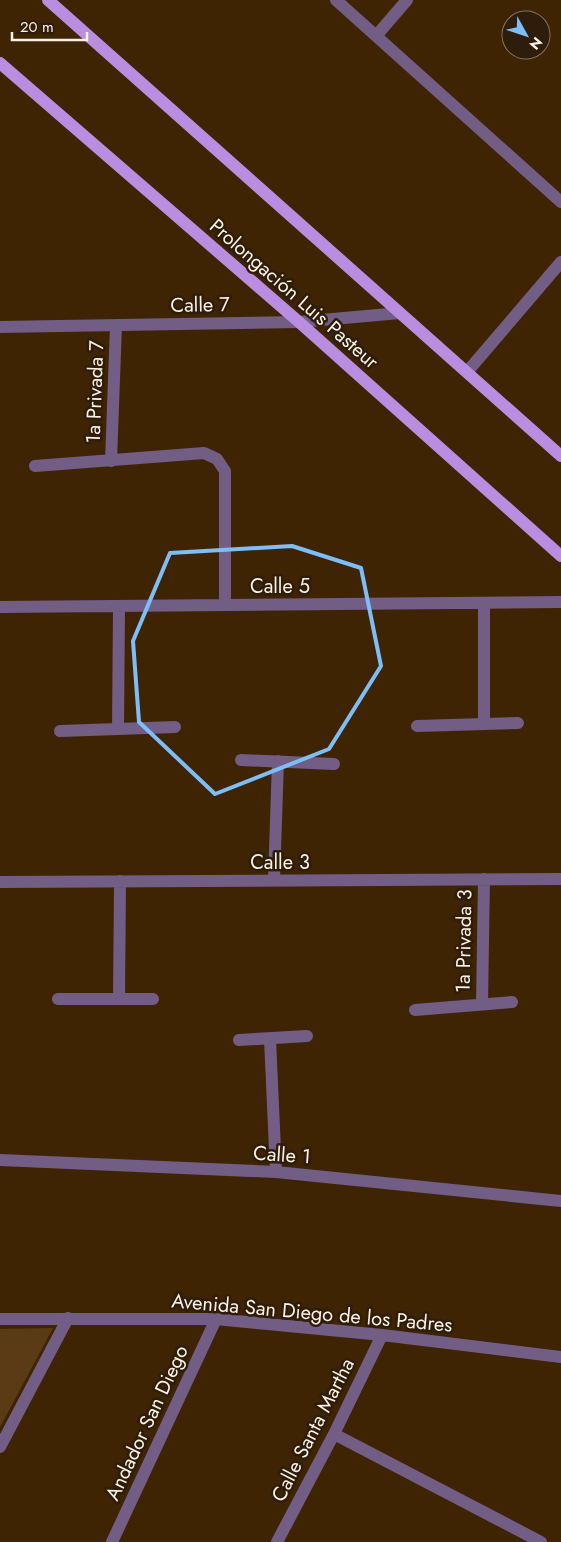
<svg xmlns="http://www.w3.org/2000/svg" width="561" height="1542" font-family="Jost,sans-serif">
<style>
.garden{fill:#5a3b16}
.lines{fill:none;stroke-linecap:round;stroke-linejoin:round}
.minor{stroke:#725d85;stroke-width:12}
.major{stroke:#b98ee0;stroke-width:12}
.marked{fill:none;stroke:#7dbef9;stroke-width:4;stroke-linejoin:round}
.labels{text-anchor:middle;dominant-baseline:central;stroke-width:5;stroke-linejoin:round;paint-order:stroke}
.street-label{font-size:20px;fill:#fcf1e5;stroke:#2d1d0a}
</style>
<rect width="100%" height="100%" fill="#3e2403"/>
<path class="garden" d="M53,1328l-53,99v-98z"/>
<g class="lines">
<path class="minor" d="M336,0l225,202
M376,36l31,-36
M0,327l299,-5 101,-9
M467,372l94,-110
M111,461l5,-136
M35,466l169,-13 13,6 8,12v134
M0,607l561,-5
M484,724v-121
M417,726l101,-3
M118,729l1,-123
M60,731l115,-4
M241,760l93,4
M274,880l4,-119
M0,882l561,-3
M58,999h95
M119,999l1,-118
M482,1004l2,-125
M415,1010l97,-8
M270,1039l6,133
M239,1040l68,-4
M0,1160l276,12 285,29
M0,1319h216l166,16 179,22
M334,1434l207,108
M0,1447l68,-129
M112,1542l104,-223
M277,1542l57,-108 48,-99"/>
<path class="major" d="M48,0l513,456
M0,63l299,259 262,234"/>
</g>
<path class="marked" d="M292,546l69,22 20,98 -52,83 -114,45 -76,-72 -6,-81 37,-88z"/>
<g class="labels">
<g class="street-label">
<text transform="translate(294 294) rotate(41)">Prolongación Luis Pasteur</text>
<text transform="translate(200 305) rotate(-1)">Calle 7</text>
<text transform="translate(95 392) rotate(-88)">1a Privada 7</text>
<text x="280" y="586">Calle 5</text>
<text x="280" y="862">Calle 3</text>
<text transform="translate(464 941) rotate(-89)">1a Privada 3</text>
<text transform="translate(282 1155) rotate(4)">Calle 1</text>
<text transform="translate(312 1313) rotate(5)">Avenida San Diego de los Padres</text>
<text transform="translate(147 1423) rotate(-65)">Andador San Diego</text>
<text transform="translate(313 1430) rotate(-63)">Calle Santa Martha</text>
</g>
</g>
<g transform="translate(526 35) rotate(130)"><circle r="24" fill="#2d1d0a" stroke="#807262"/>
<path d="M0-4L9 19L0 12L-9 19Z" fill="#7dbef9"/>
<text y="-8" font-size="14" font-weight="bold" text-anchor="middle" fill="#fcf1e5">N</text>
</g>
<path d="M12 32v8h75v-8" fill="none" stroke="#fcf1e5" stroke-width="2.5"/>
<text x="20" y="32" font-size="15" fill="#fcf1e5" stroke="#2d1d0a" stroke-width="4" paint-order="stroke">20 m</text>
</svg>
